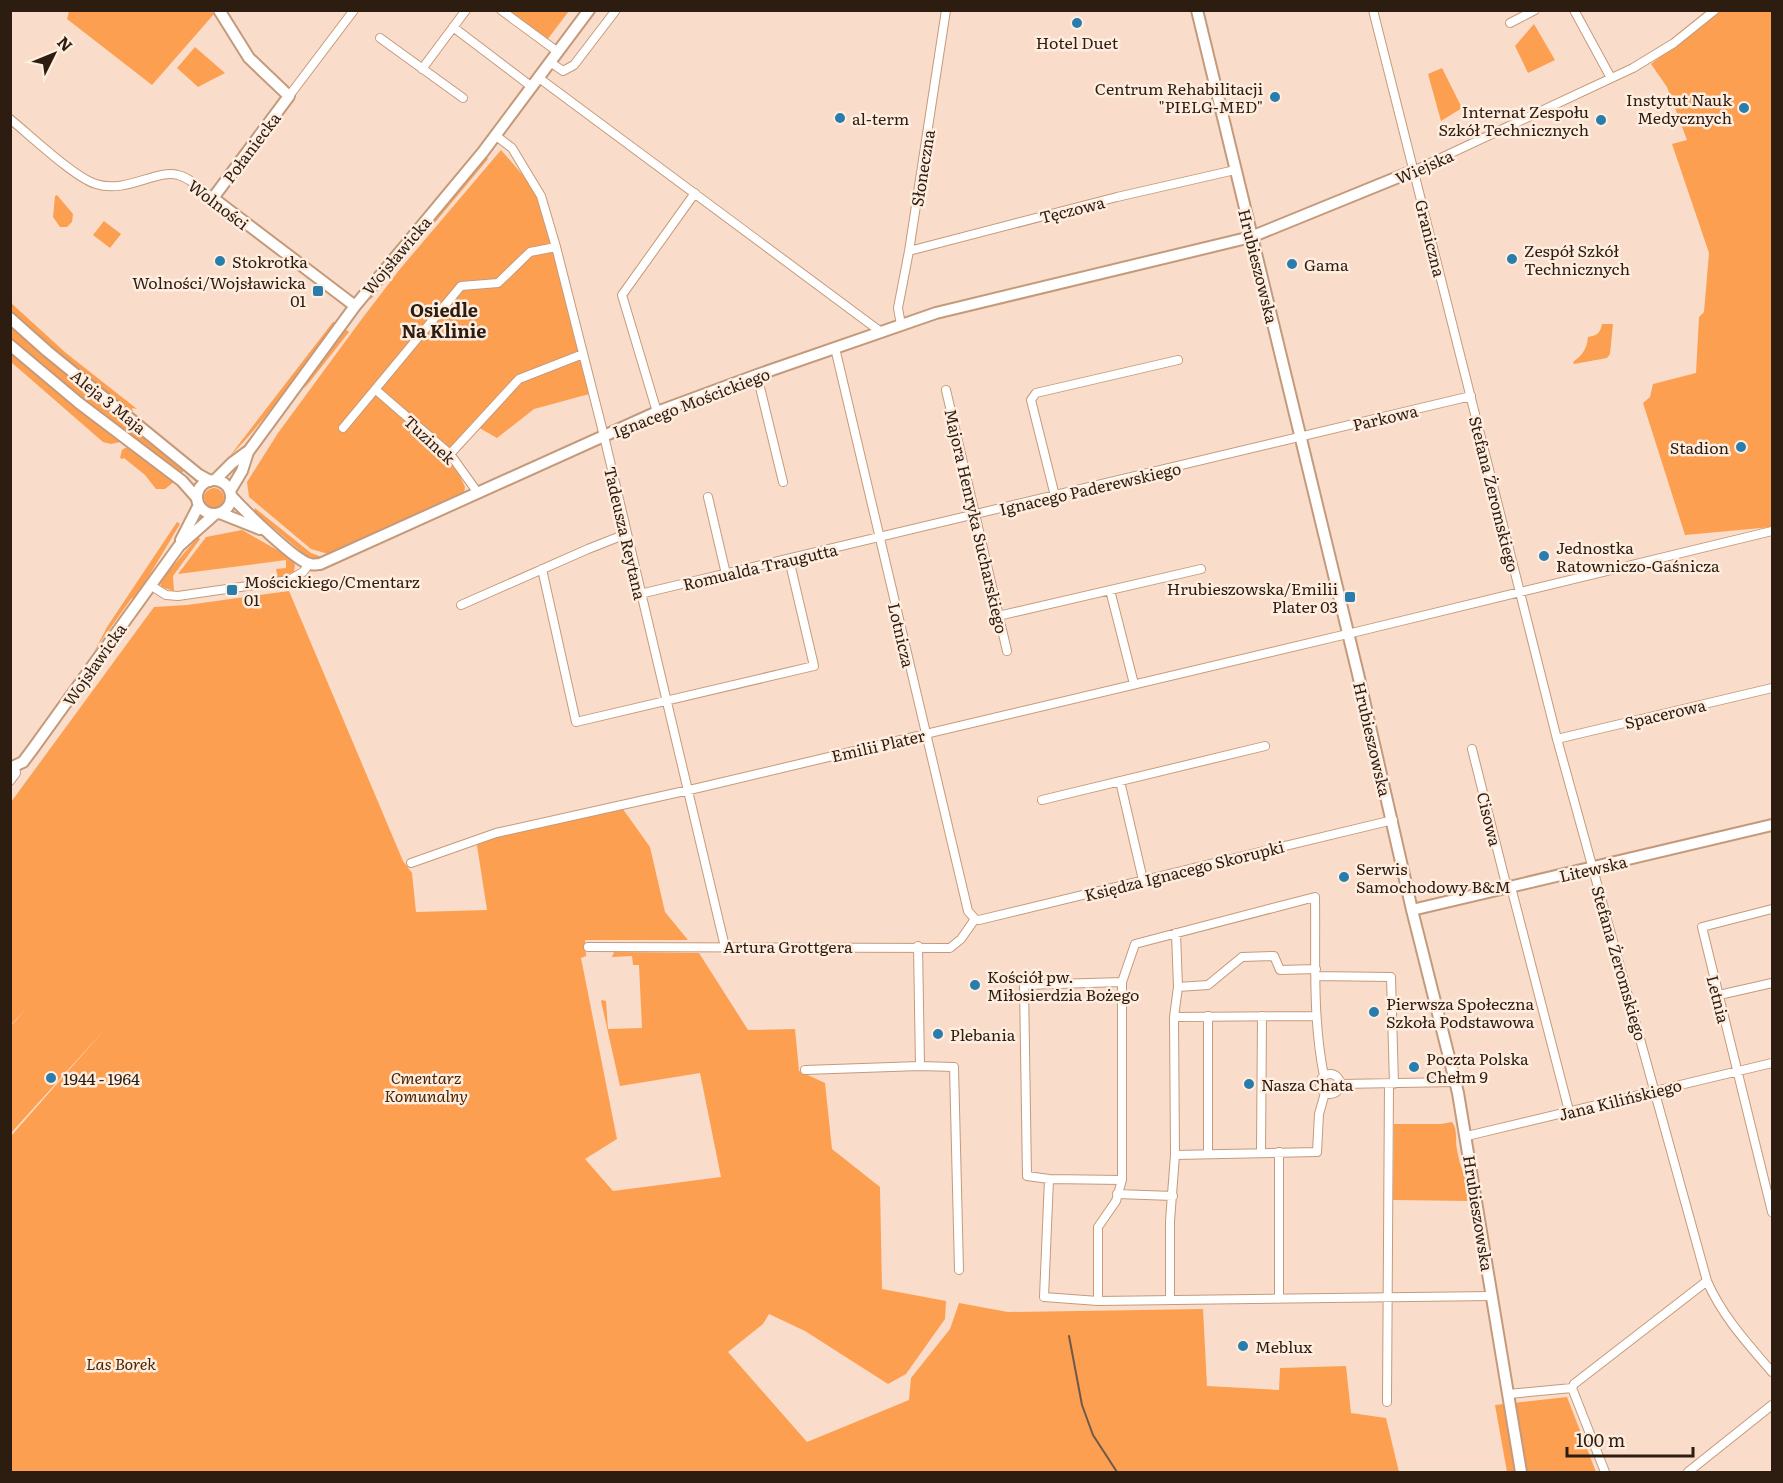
<svg xmlns="http://www.w3.org/2000/svg" width="1783" height="1483" font-family="Literata,serif">
<style>
.green{fill:#fd9f51}
.lines{fill:none;stroke-linecap:round;stroke-linejoin:round}
.minor-casing{stroke:#c59a7b;stroke-width:10}
.tertiary-casing{stroke:#c59a7b;stroke-width:14}
.secondary-casing{stroke:#c59a7b;stroke-width:14}
.minor{stroke:#fff;stroke-width:8}
.tertiary{stroke:#fff;stroke-width:10}
.secondary{stroke:#fff;stroke-width:10}
.rail{stroke:#6d594a;stroke-width:2}
.poi-dot{fill:#287dad;stroke:#ffeddf;stroke-width:2}
.labels{text-anchor:middle;dominant-baseline:central;stroke-width:5;stroke-linejoin:round;paint-order:stroke}
.poi-label{font-size:16px;fill:#2d1d10;stroke:#ffeddf;text-anchor:start}
.street-label{font-size:16px;fill:#2d1d10;stroke:#ffeddf}
.park-label{font-size:16px;font-style:italic;fill:#4a2501;stroke:#ffeddf}
.neighbourhood-label{font-size:18px;font-weight:bold;fill:#2d1d10;stroke:#ffeddf}
</style>
<rect width="100%" height="100%" fill="#f9ddca"/>
<path class="green" d="M69,11l140,-1 5,4 -62,71 -85,-66z
M508,11h61l-22,29z
M1720,11h52v516l-87,8 -42,-132 7,-6 3,-13 43,-11 3,-56 5,-5 5,-59 -37,-109 15,-4 -20,-53 -16,-23z
M1534,24l21,36 -27,13 -13,-27z
M195,47l30,26 -27,14 -21,-19z
M1442,68l20,40 -21,13 -13,-47z
M501,150l40,46 52,197 -59,16 -37,29 -21,-12 -26,28 15,33 -1,6 -132,62 -21,-6 -62,-52 -2,-15 31,-49 86,-117 36,-47z
M486,157l2,2 -117,140 -2,-1z
M57,195l16,19 -1,8 -5,5h-7l-7,-10 2,-21z
M104,221l17,13 -11,14 -17,-13z
M10,302l56,51 71,56 -5,-1 1,4 -19,-13 -67,-54 -36,-33z
M333,322h3c-34,46 -67,95 -107,135z
M10,324l174,146 -3,4 -117,-90 -41,-34 -12,-11z
M1602,324h11l-3,30 -3,4 -33,6 -1,-2c10,-7 14,-14 15,-25 10,-2 12,-4 14,-13z
M345,329l4,3 -45,57 8,-16z
M10,352l109,88 1,2 -9,2 -8,-2 -92,-80z
M125,448h6l44,33 -10,8h-9l-11,-14 -21,-17 -2,1 -2,-1 2,-8z
M204 498a10 10 0 1 1 20 0a10 10 0 1 1-20 0Z
M255,508l56,45 14,5h-12l-8,-3 -51,-44z
M177,522l3,2 -43,72 -6,3 -32,45 -15,28 23,-45z
M242,530l49,28 4,7 -1,7 -16,6 -2,-9 10,-1v-8l-108,14 28,-37z
M198,537l2,2 -27,37 1,15 -13,-4 -1,-6z
M289,591l114,270 9,12 4,39 71,-2 -11,-71 144,-34 30,42 15,65 23,28h-103l1,16 -5,2 36,181 -32,20 28,32 108,-14 -21,-104 -80,13 -19,-85 1,-1 4,1 2,28 34,-1 -3,-63h-6l-1,-9 -20,1 2,-5 85,1 49,77 47,-1 4,42 26,12 7,66 48,38 2,102 64,12 -1,18 -39,55 -18,10 -83,-53 -36,-17 -6,10 -35,28 79,90 102,-42 2,-22 39,-49 9,-26 49,9 195,-3 4,77 72,4 1,-22 66,-2 5,47 35,5 13,54h-1388v-336l95,-108 -95,105v-107l16,-18 -16,17v-223l143,-195 33,-2z
M1452,1122c6,8 3,18 5,28 3,18 11,33 15,51l-79,-1 1,-76h47z
M1567,1397l29,75h-89l-12,-67z"/>
<g class="lines">
<g class="minor-casing">
<path id="minor" d="M501,10l57,42
M1373,10l184,729 150,542c15,35 41,63 65,91
M1574,10l37,68
M1510,23l25,-13
M453,27l79,60
M380,38l83,60
M550,62l13,9 11,-6 42,-55
M422,69l44,-59
M539,78l342,254
M289,96l65,-86
M10,119c20,16 65,59 86,65 30,10 60,-15 82,-9 13,3 25,16 35,23
M495,135l17,13 29,48 15,51 48,189 121,511
M1413,171l220,-103 41,-25 41,-33
M909,251l208,-54 118,-27
M901,325l-3,-17 11,-57 37,-241
M835,348l133,563 7,8
M757,375l26,107
M376,390l74,64 28,39
M946,390l61,261
M657,412l-35,-117 73,-102
M343,428l118,-142 37,-3 32,-31 26,-5
M450,454l69,-75 64,-25
M1055,496l-24,-96 5,-7 142,-33
M708,497l18,77
M542,569l34,153 238,-56 -25,-107
M150,585l16,10 12,1 111,-16 14,-8 6,-8
M1110,590l24,94
M640,594l831,-198
M461,605l127,-56 38,-15
M998,616l203,-47
M1557,739l215,-51
M1472,749l35,139
M10,781l6,-8 -1,-6
M1120,781l23,99
M1042,800l223,-54
M411,863l85,-30 202,-45 662,-157 412,-100
M1511,887l58,224
M1772,909l-70,18 70,285
M975,919l4,1 414,-100
M918,946l2,120 34,1 5,203
M588,947l362,1 11,-9 14,-20
M1316,976l75,1 3,107
M1122,982l13,-38 180,-47c1,59 -3,120 9,179
M1178,987l30,-2 34,-28 32,-1 6,14 36,-1
M1719,995l53,-12
M1174,1017l142,-1
M805,1070l115,-4
M1320 1084a10 10 0 1 1 20 0a10 10 0 1 1-20 0Z
M1340,1084l116,-2
M1467,1136l305,-73
M1261,1152l1,-136
M1208,1154v-138
M1175,1155l142,-3 2,-38 6,-21
M1049,1179l-5,118 54,4 394,-5
M1117,1194l56,2
M1170,1299v-78l5,-66 -1,-138 4,-30 -2,-54
M1279,1299v-147
M1098,1301v-74l18,-26 6,-21v-198l-98,3 3,191 22,3 73,1
M1572,1388l2,-4 133,-103
M1509,1394l63,-6 33,84
M1387,1402l2,-318
M1688,1472l84,-67"/>
</g>
<g class="tertiary-casing">
<path id="tertiary" d="M219,10l30,48 40,38 -76,102 142,108
M10,318l37,33 152,124 11,6
M10,345l69,58 103,78 15,17
M215,480l17,-17 15,-11
M197 497a17 17 0 1 1 34 0a17 17 0 1 1-34 0Z
M230,491l12,-20 6,-19 107,-146 128,-154 106,-142
M231,496c12,13 64,65 79,68 3,1 7,0 10,0l337,-152 100,-37 179,-62 315,-76 162,-66
M220,513l40,16
M181,540l18,-35
M10,768l13,-6 9,-12 147,-204 36,-32"/>
</g>
<g class="secondary-casing">
<path id="secondary" d="M1197,10l161,664 54,236 46,183 63,379
M1412,910l360,-85"/>
</g>
<use href="#minor" class="minor"/>
<use href="#tertiary" class="tertiary"/>
<use href="#secondary" class="secondary"/>
<path class="rail" d="M1069,1336l13,69 11,30 24,37"/>
</g>
<g class="poi-dot">
<circle cx="1077" cy="23" r="6"/>
<circle cx="1275" cy="97" r="6"/>
<circle cx="1744" cy="108" r="6"/>
<circle cx="840" cy="118" r="6"/>
<circle cx="1601" cy="120" r="6"/>
<circle cx="1512" cy="259" r="6"/>
<circle cx="220" cy="261" r="6"/>
<circle cx="1292" cy="264" r="6"/>
<rect x="312" y="285" width="12" height="12" rx="3"/>
<circle cx="1741" cy="447" r="6"/>
<circle cx="1544" cy="556" r="6"/>
<rect x="226" y="584" width="12" height="12" rx="3"/>
<rect x="1344" y="591" width="12" height="12" rx="3"/>
<circle cx="1344" cy="877" r="6"/>
<circle cx="975" cy="985" r="6"/>
<circle cx="1374" cy="1012" r="6"/>
<circle cx="938" cy="1034" r="6"/>
<circle cx="1414" cy="1067" r="6"/>
<circle cx="51" cy="1078" r="6"/>
<circle cx="1249" cy="1084" r="6"/>
<circle cx="1243" cy="1346" r="6"/>
</g>
<g class="labels">
<g class="poi-label">
<text x="1077" y="42" text-anchor="middle">Hotel Duet</text>
<text x="1263" y="88" text-anchor="end">Centrum Rehabilitacji<tspan x="1263" dy="18">"PIELG-MED"</tspan></text>
<text x="1732" y="99" text-anchor="end">Instytut Nauk<tspan x="1732" dy="18">Medycznych</tspan></text>
<text x="1589" y="111" text-anchor="end">Internat Zespołu<tspan x="1589" dy="18">Szkół Technicznych</tspan></text>
<text x="852" y="118">al-term</text>
<text x="1524" y="250">Zespół Szkół<tspan x="1524" dy="18">Technicznych</tspan></text>
<text x="232" y="261">Stokrotka</text>
<text x="1304" y="264">Gama</text>
<text x="306" y="282" text-anchor="end">Wolności/Wojsławicka<tspan x="306" dy="18">01</tspan></text>
<text x="1729" y="447" text-anchor="end">Stadion</text>
<text x="1556" y="547">Jednostka<tspan x="1556" dy="18">Ratowniczo-Gaśnicza</tspan></text>
<text x="244" y="581">Mościckiego/Cmentarz<tspan x="244" dy="18">01</tspan></text>
<text x="1338" y="588" text-anchor="end">Hrubieszowska/Emilii<tspan x="1338" dy="18">Plater 03</tspan></text>
<text x="1356" y="868">Serwis<tspan x="1356" dy="18">Samochodowy B&amp;M</tspan></text>
<text x="987" y="976">Kościół pw.<tspan x="987" dy="18">Miłosierdzia Bożego</tspan></text>
<text x="1386" y="1003">Pierwsza Społeczna<tspan x="1386" dy="18">Szkoła Podstawowa</tspan></text>
<text x="950" y="1034">Plebania</text>
<text x="1426" y="1058">Poczta Polska<tspan x="1426" dy="18">Chełm 9</tspan></text>
<text x="63" y="1078">1944 - 1964</text>
<text x="1261" y="1084">Nasza Chata</text>
<text x="1255" y="1346">Meblux</text>
</g>
<g class="street-label">
<text transform="translate(251 147) rotate(-53)">Połaniecka</text>
<text transform="translate(1424 166) rotate(-24)">Wiejska</text>
<text transform="translate(922 168) rotate(-81)">Słoneczna</text>
<text transform="translate(219 204) rotate(37)">Wolności</text>
<text transform="translate(1072 209) rotate(-14)">Tęczowa</text>
<text transform="translate(1431 238) rotate(76)">Graniczna</text>
<text transform="translate(396 255) rotate(-50)">Wojsławicka</text>
<text transform="translate(1259 266) rotate(76)">Hrubieszowska</text>
<text transform="translate(109 401) rotate(39)">Aleja 3 Maja</text>
<text transform="translate(691 402) rotate(-21)">Ignacego Mościckiego</text>
<text transform="translate(1385 417) rotate(-13)">Parkowa</text>
<text transform="translate(430 439) rotate(43)">Tuzinek</text>
<text transform="translate(1090 488) rotate(-13)">Ignacego Paderewskiego</text>
<text transform="translate(1495 494) rotate(76)">Stefana Żeromskiego</text>
<text transform="translate(977 521) rotate(77)">Majora Henryka Sucharskiego</text>
<text transform="translate(626 533) rotate(77)">Tadeusza Reytana</text>
<text transform="translate(760 566) rotate(-13)">Romualda Traugutta</text>
<text transform="translate(902 635) rotate(77)">Lotnicza</text>
<text transform="translate(94 664) rotate(-55)">Wojsławicka</text>
<text transform="translate(1665 713) rotate(-13)">Spacerowa</text>
<text transform="translate(1373 739) rotate(77)">Hrubieszowska</text>
<text transform="translate(878 745) rotate(-13)">Emilii Plater</text>
<text transform="translate(1490 819) rotate(76)">Cisowa</text>
<text transform="translate(1593 868) rotate(-13)">Litewska</text>
<text transform="translate(1184 870) rotate(-14)">Księdza Ignacego Skorupki</text>
<text x="788" y="946">Artura Grottgera</text>
<text transform="translate(1620 963) rotate(74)">Stefana Żeromskiego</text>
<text transform="translate(1719 999) rotate(76)">Letnia</text>
<text transform="translate(1620 1099) rotate(-14)">Jana Kilińskiego</text>
<text transform="translate(1479 1213) rotate(81)">Hrubieszowska</text>
</g>
<g class="park-label">
<text x="426" y="1077">Cmentarz<tspan x="426" dy="18">Komunalny</tspan></text>
<text x="121" y="1363">Las Borek</text>
</g>
<g class="neighbourhood-label">
<text x="444" y="309">Osiedle<tspan x="444" dy="21">Na Klinie</tspan></text>
</g>
</g>
<rect width="1783" height="1483" fill="none" stroke="#2d1d10" stroke-width="24"/>
<g transform="translate(54 54) rotate(47)" stroke="#ffeddf" stroke-width="4.5" paint-order="stroke">
<path d="M0-4.5L10 22L0 15L-10 22Z" fill="#2d1d10"/>
<text y="-9" font-size="16" font-weight="bold" text-anchor="middle" fill="#2d1d10">N</text>
</g>
<path d="M1567 1447v9h126v-9" fill="none" stroke="#2d1d10" stroke-width="3"/>
<text x="1576" y="1447" font-size="18" fill="#2d1d10" stroke="#ffeddf" stroke-width="4.5" paint-order="stroke">100 m</text>
</svg>
